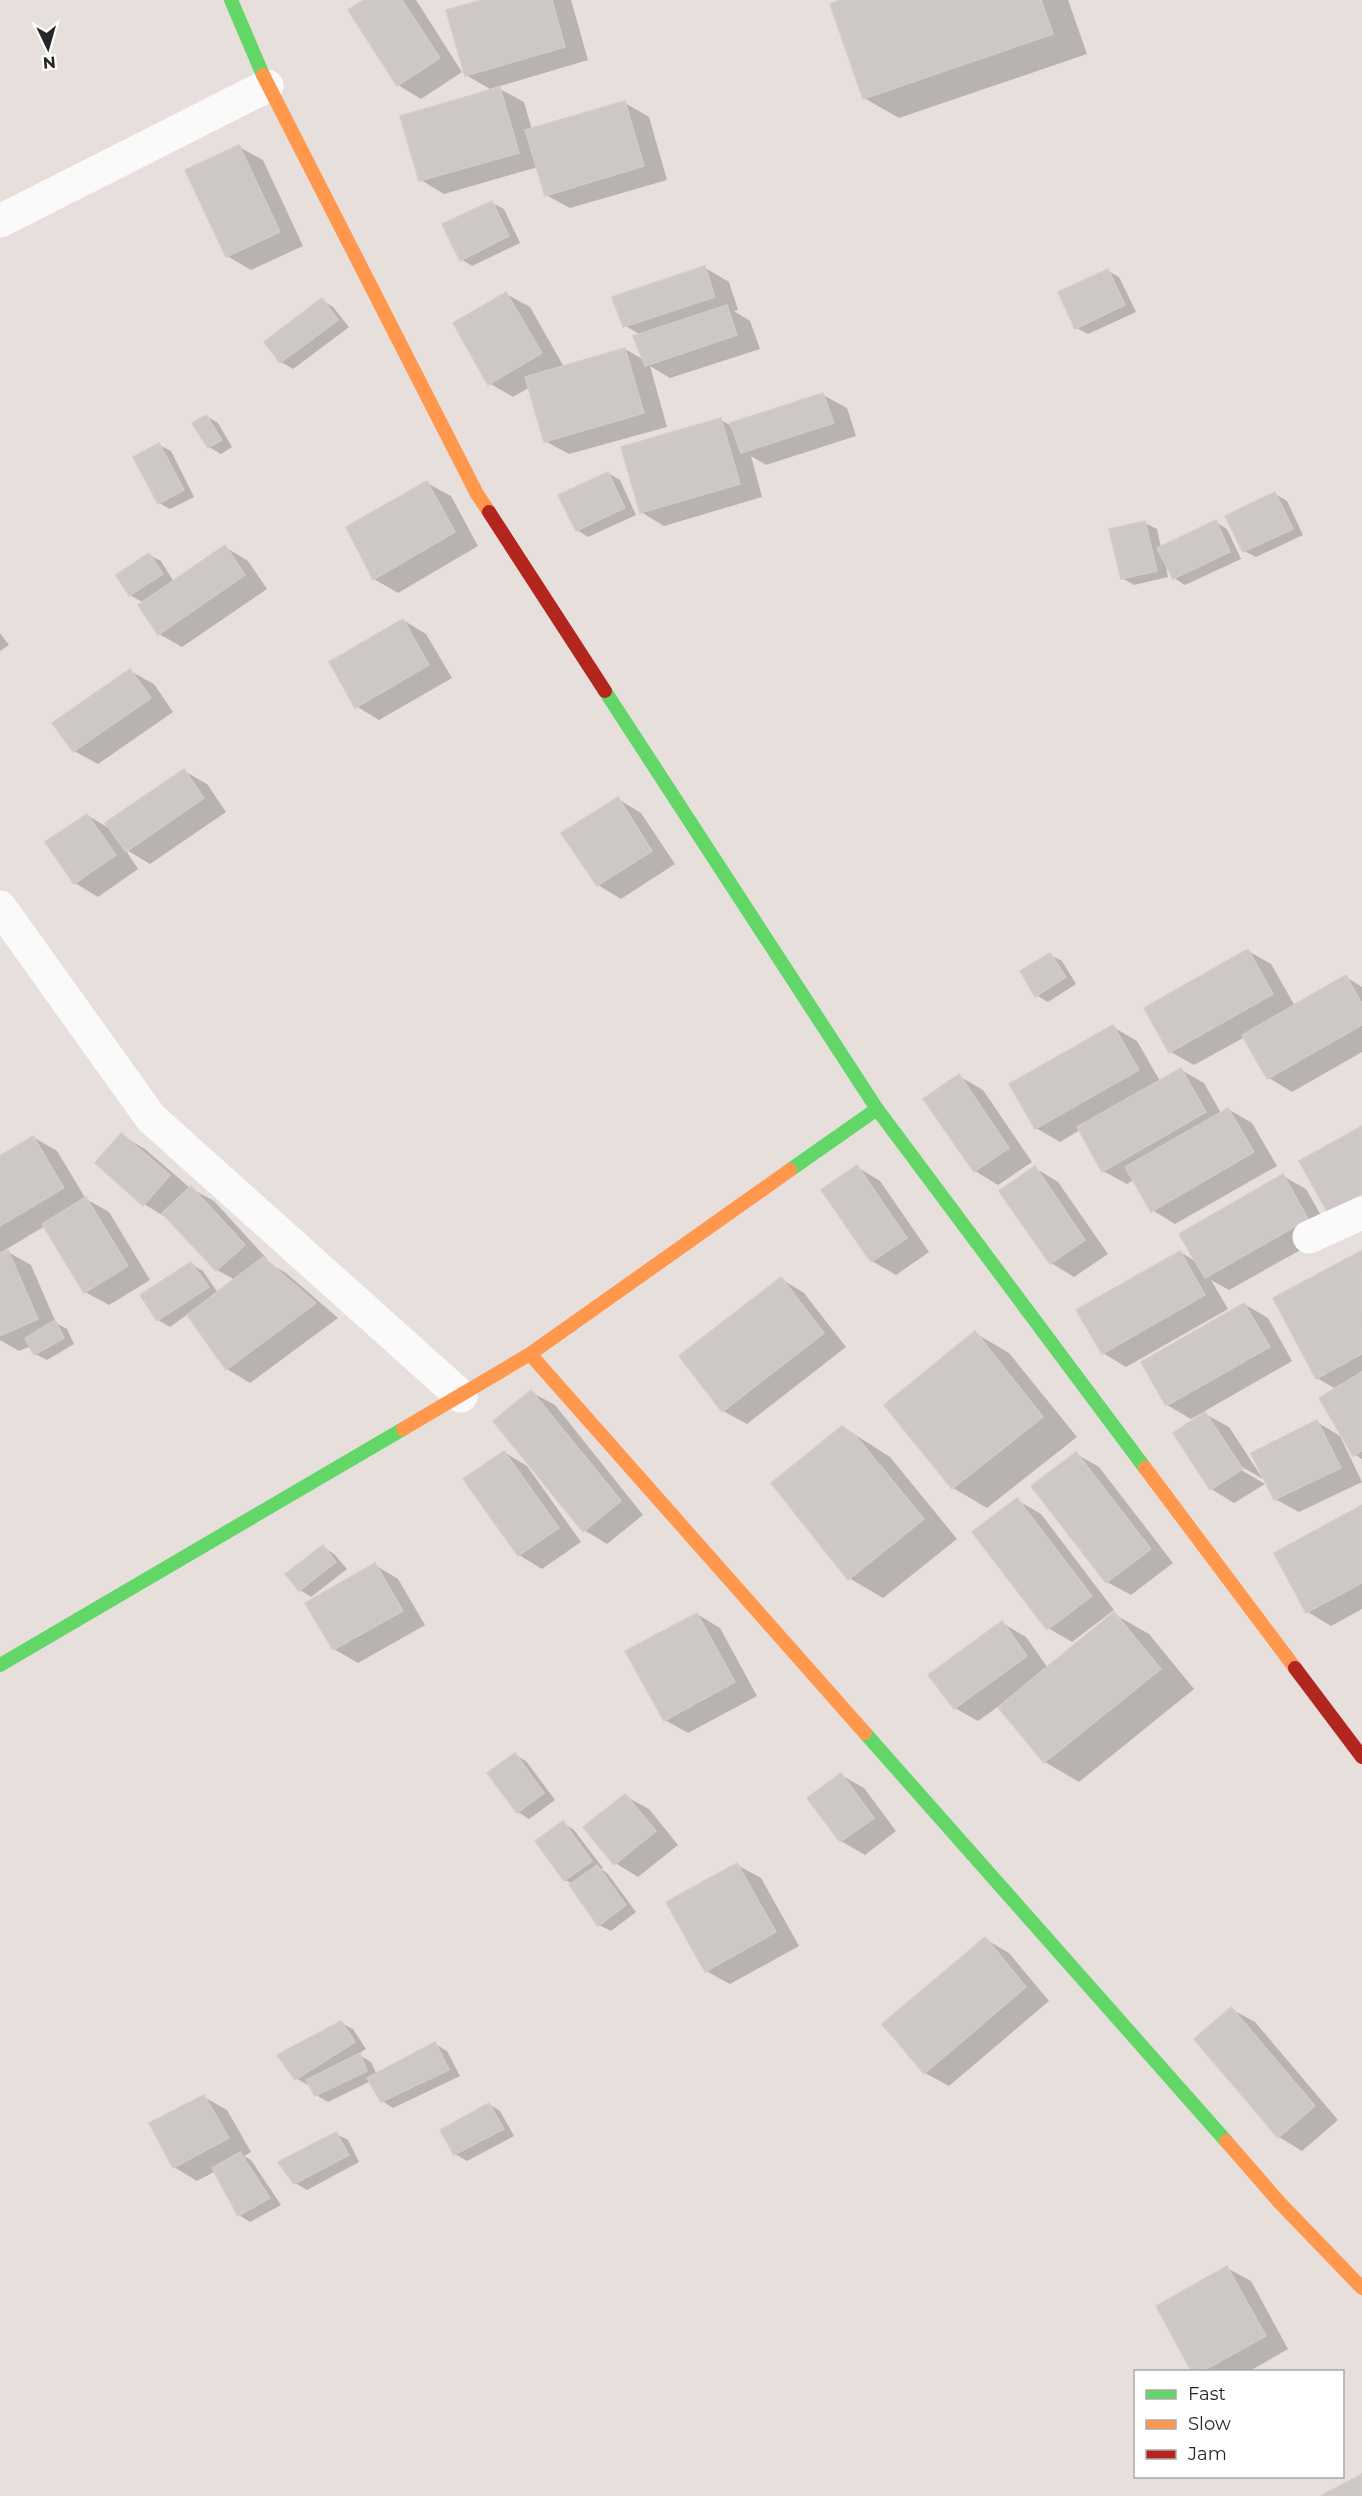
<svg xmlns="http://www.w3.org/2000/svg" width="1362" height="2496" font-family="Montserrat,sans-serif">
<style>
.shadow{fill:#0003}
.building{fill:#cdc8c5;stroke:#d2cbc8;stroke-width:1.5}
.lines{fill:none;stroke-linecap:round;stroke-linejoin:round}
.street{stroke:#fbfafa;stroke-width:33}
.fast{stroke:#63d668;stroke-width:14}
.slow{stroke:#ff974d;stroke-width:14}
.jam{stroke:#b3261e;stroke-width:14}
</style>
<rect width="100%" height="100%" fill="#e7dfdc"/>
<path class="shadow" d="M366,0h50l46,72 -41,27 -23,-14 -48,-74z
M488,0h83l17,60 -98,29 -24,-14z
M846,0h222l19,54 -188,64 -35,-20z
M500,89l24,13 8,28 93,-27 24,14 18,63 -97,28 -24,-13 -8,-28 -94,27 -23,-14z
M239,147l24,13 40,86 -52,24 -24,-14z
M492,203l12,6 16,34 -48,23 -11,-7z
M705,268l24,14 9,28 -4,1 16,10 10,28 -90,29 -20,-12 17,61 -98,27 -24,-13 -15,-54 -17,10 -24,-14 17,-89 24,13 34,60 61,-18 19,11 -3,-25 -17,-10z
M1108,271l11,6 17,35 -48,22 -11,-6z
M322,300l11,7 16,20 -56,42 -12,-7 -15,-20z
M823,395l24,13 9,28 -90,29 -15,-9 11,41 -98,29 -23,-14 80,-92 9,5z
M206,416l12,7 14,24 -11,7 -12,-7z
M159,445l12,6 23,46 -24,12 -11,-6z
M608,473l12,7 16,35 -48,22 -11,-7z
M427,483l24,13 27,50 -80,47 -24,-14z
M1275,494l12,7 16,34 -47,22 -12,-6z
M1216,522l11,7 14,30 -56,26 -11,-7 -9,-16 3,15 -34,8 -12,-7 23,-55 12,6 4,19z
M225,547l23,14 19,28 -85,58 -23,-13 -15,-31 -14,-8 -12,-19 31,-21 12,6 13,21z
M403,620l23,14 26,44 -73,42 -23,-14z
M0,633l9,12 -9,6z
M130,671l24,13 19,28 -75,52 -24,-13z
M184,771l23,13 19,28 -76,52 -25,-15 13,20 -40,28 -23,-14 12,-68 25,15z
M618,799l23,14 34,51 -54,35 -23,-14z
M1248,951l23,13 24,42 51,-29 16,10v65l-70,40 -23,-14 -24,-41 -51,28 -23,-13z
M1050,955l12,6 14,23 -28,18 -12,-7z
M1113,1027l24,14 23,40 21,-11 23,13 17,30 7,-4 24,14 25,43 -102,58 -23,-14 -18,-30 -7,4 -24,-13 -23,-41 -20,12 -24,-14z
M959,1076l24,14 49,72 -34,23 -23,-14z
M121,1135l24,14 45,39 24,13 53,58 -2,2 21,12 52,45 -88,65 -23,-14 -39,-55 -18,13 -12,-7 33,-56 12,7 15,22 17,-13 -18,-10 -50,-52 -23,-14z
M33,1137l24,14 29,48 23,13 41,68 -41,25 -24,-13 -40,-66 -45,27v-96z
M857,1167l23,14 49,71 -33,23 -24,-14 -49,-71z
M1035,1168l23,14 50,72 -34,23 -23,-14z
M1283,1176l23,13 25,44 -102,57 -18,-10 17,29 -102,58 -23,-14 77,-101 17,10z
M8,1252l23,13 25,58 11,6 7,15 -27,16 -12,-6 -4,-8 -12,5 -19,-11v-85z
M1361,1252l1,1v206l-7,-4 -19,-66 -19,-11 -42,-80z
M781,1279l23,14 42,54 -99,77 -24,-13z
M1244,1304l24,14 24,43 -101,58 -24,-14z
M975,1333l34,20 68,84 -90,71 -34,-20 -67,-83z
M531,1392l24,13 88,110 -36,29 -23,-14z
M1205,1414l24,13 34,52 -26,-15 -1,3 29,17 -31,19 -23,-14z
M1317,1422l23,14 22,46 -63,30 -24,-13z
M843,1427l47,30 67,82 -74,59 -34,-20z
M504,1452l23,14 54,76 -39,27 -23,-14z
M1076,1454l23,13 74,96 -42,32 -24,-13z
M1017,1500l24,14 73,96 -42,32 -24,-14z
M1362,1507v102l-31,17 -23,-14z
M323,1547l11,7 13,15 -36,28 -11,-7z
M375,1565l23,14 27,46 -67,38 -24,-14 -26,-46z
M697,1614l23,14 37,68 -69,37 -23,-13z
M1114,1614l35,20 45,55 -115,93 -34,-20 -46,-56 -21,15 -23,-13 47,-85 24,14 22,31z
M515,1755l11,6 29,39 -26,19 -11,-7z
M841,1775l23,13 32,43 -31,24 -24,-14 -32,-43z
M625,1796l24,13 29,36 -40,32 -23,-14z
M563,1823l11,7 29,38 -2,1 7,5 28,38 -25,19 -12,-6 -26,-41 -8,-4z
M737,1865l24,13 38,68 -69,38 -24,-13z
M985,1939l24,14 40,48 -100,85 -24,-13z
M1231,2009l24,13 83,98 -36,31 -23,-14z
M341,2023l12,6 13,20 -8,5 13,8 6,13 58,-31 12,7 13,25 -67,32 -11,-7 -11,-20 -43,21 -12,-7 -6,-11 -2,1 -12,-7z
M204,2097l23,13 24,42 -7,4 7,4 30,45 -31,17 -11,-7 -23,-44 -19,10 -23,-14z
M489,2104l11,7 14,25 -47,25 -12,-7z
M336,2134l12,6 11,22 -52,28 -12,-7z
M1227,2268l24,13 37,68 -40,23h-54z"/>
<path class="building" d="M364,0h38l38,58 -43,28 -49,-76z
M482,0h70l13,47 -100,29 -19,-66z
M841,0h200l12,34 -190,65 -33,-95z
M500,87l19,66 -100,28 -19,-65z
M625,101l19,65 -99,30 -20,-66z
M239,145l41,87 -54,25 -41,-87z
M492,201l17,35 -49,25 -18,-37z
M705,266l10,31 -92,30 -11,-30z
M1108,269l17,36 -50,24 -17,-37z
M506,292l36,61 -54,32 -35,-62z
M322,298l16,22 -58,43 -16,-21z
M727,305l10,30 -92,31 -12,-30z
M625,348l19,65 -100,29 -19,-65z
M823,393l11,30 -93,30 -11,-30z
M206,415l16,25 -14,8 -16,-25z
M721,418l19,66 -100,29 -19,-66z
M159,443l25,47 -26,14 -25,-47z
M608,472l17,36 -49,23 -18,-36z
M427,481l28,51 -82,48 -27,-53z
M1275,492l18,37 -50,23 -18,-36z
M1216,520l14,32 -57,27 -16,-31z
M1145,521l12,50 -36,8 -12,-50z
M225,545l20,30 -87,60 -20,-30z
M149,553l14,21 -34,22 -13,-21z
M403,619l26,46 -74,43 -26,-46z
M130,669l21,29 -78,54 -21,-29z
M184,769l20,29 -78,54 -21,-29z
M618,797l34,54 -55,35 -36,-53z
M87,814l29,41 -42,29 -29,-42z
M1248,949l25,45 -104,59 -25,-45z
M1050,953l16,24 -31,20 -15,-26z
M1346,975l16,29v21l-95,54 -25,-44z
M1113,1025l26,45 -104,59 -26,-45z
M1181,1068l25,44 -104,60 -25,-45z
M959,1074l50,74 -35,24 -51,-73z
M1228,1108l26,44 -103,60 -26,-45z
M1362,1126v68l-34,19 -29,-52z
M121,1133l49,42 -27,31 -48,-43z
M33,1136l31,52 -64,38v-70z
M857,1165l50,73 -36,24 -50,-72z
M1035,1166l50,74 -35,24 -51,-73z
M1283,1174l25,45 -103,59 -26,-44z
M191,1186l54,59 -29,26 -54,-58z
M86,1197l42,69 -44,27 -42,-69z
M8,1250l30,69 -38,17v-82z
M1180,1251l25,44 -103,59 -26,-44z
M1361,1251l1,103 -46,25 -43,-81z
M263,1257l53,46 -90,67 -39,-55z
M191,1262l18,25 -52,34 -17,-26z
M781,1277l43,56 -102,79 -43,-56z
M1244,1303l26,44 -104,59 -25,-44z
M55,1320l9,18 -30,17 -9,-17z
M975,1331l68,86 -91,72 -68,-84z
M1362,1372v79l-9,5 -34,-58z
M531,1390l90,111 -38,31 -90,-111z
M1205,1412l38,57 -33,21 -37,-57z
M1317,1420l24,48 -67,32 -23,-47z
M842,1426l14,10 68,83 -76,61 -77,-97z
M504,1451l55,77 -41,28 -55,-77z
M1076,1452l75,97 -45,34 -75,-97z
M1017,1498l75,98 -45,34 -75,-98z
M1362,1505v78l-56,30 -32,-60z
M323,1545l13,17 -37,29 -14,-17z
M375,1563l28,48 -70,39 -28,-47z
M1114,1612l47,57 -117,94 -46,-56z
M697,1613l38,69 -71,39 -39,-70z
M1002,1621l25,35 -73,53 -26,-34z
M515,1753l29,40 -27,20 -30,-40z
M841,1773l33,45 -34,24 -33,-44z
M625,1794l31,37 -42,34 -31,-38z
M563,1821l29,40 -28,20 -29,-40z
M737,1863l39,69 -71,40 -39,-70z
M597,1865l29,40 -28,21 -29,-41z
M985,1937l41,50 -102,87 -42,-50z
M1231,2007l84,99 -37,32 -84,-99z
M341,2021l14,21 -60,38 -18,-25z
M435,2042l14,28 -68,32 -14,-24z
M360,2053l7,18 -52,25 -9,-16z
M204,2095l25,43 -56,30 -24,-45z
M489,2103l15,26 -50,26 -14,-25z
M336,2132l13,23 -55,29 -16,-22z
M240,2152l30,46 -32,18 -26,-48z
M1227,2266l39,70 -65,36h-9l-36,-66z
M1362,2474v22h-41z"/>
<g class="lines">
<path class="street" d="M0,221l267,-135
M0,907l151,211 310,278
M1309,1237l53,-24"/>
<path class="fast" d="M231,0l32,75
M605,691l272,418 -87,61
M877,1109l268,359
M0,1665l403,-236
M865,1733l361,408"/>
<path class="slow" d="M263,75l214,419 12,18
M530,1354l335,379
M403,1429l127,-75 260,-184
M1145,1468l150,200
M1226,2141l53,61 83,86"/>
<path class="jam" d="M489,512l116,179
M1295,1668l67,89"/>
</g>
<rect x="1134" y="2370" width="210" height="108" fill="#ffffff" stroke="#a9a9a9" stroke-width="1.5"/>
<rect x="1146" y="2390" width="30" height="9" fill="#63d668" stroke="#a9a9a9" stroke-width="1.5"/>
<text x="1188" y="2400" font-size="18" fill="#272727">Fast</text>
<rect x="1146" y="2420" width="30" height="9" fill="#ff974d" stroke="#a9a9a9" stroke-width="1.5"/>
<text x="1188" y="2430" font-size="18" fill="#272727">Slow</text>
<rect x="1146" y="2450" width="30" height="9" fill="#b3261e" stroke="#a9a9a9" stroke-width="1.5"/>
<text x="1188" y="2460" font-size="18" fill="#272727">Jam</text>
<g transform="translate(48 48) rotate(175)" stroke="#ffffff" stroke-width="4.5" paint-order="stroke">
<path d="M0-4.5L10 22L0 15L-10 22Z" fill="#272727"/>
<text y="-9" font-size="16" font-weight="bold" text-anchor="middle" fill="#272727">N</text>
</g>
</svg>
